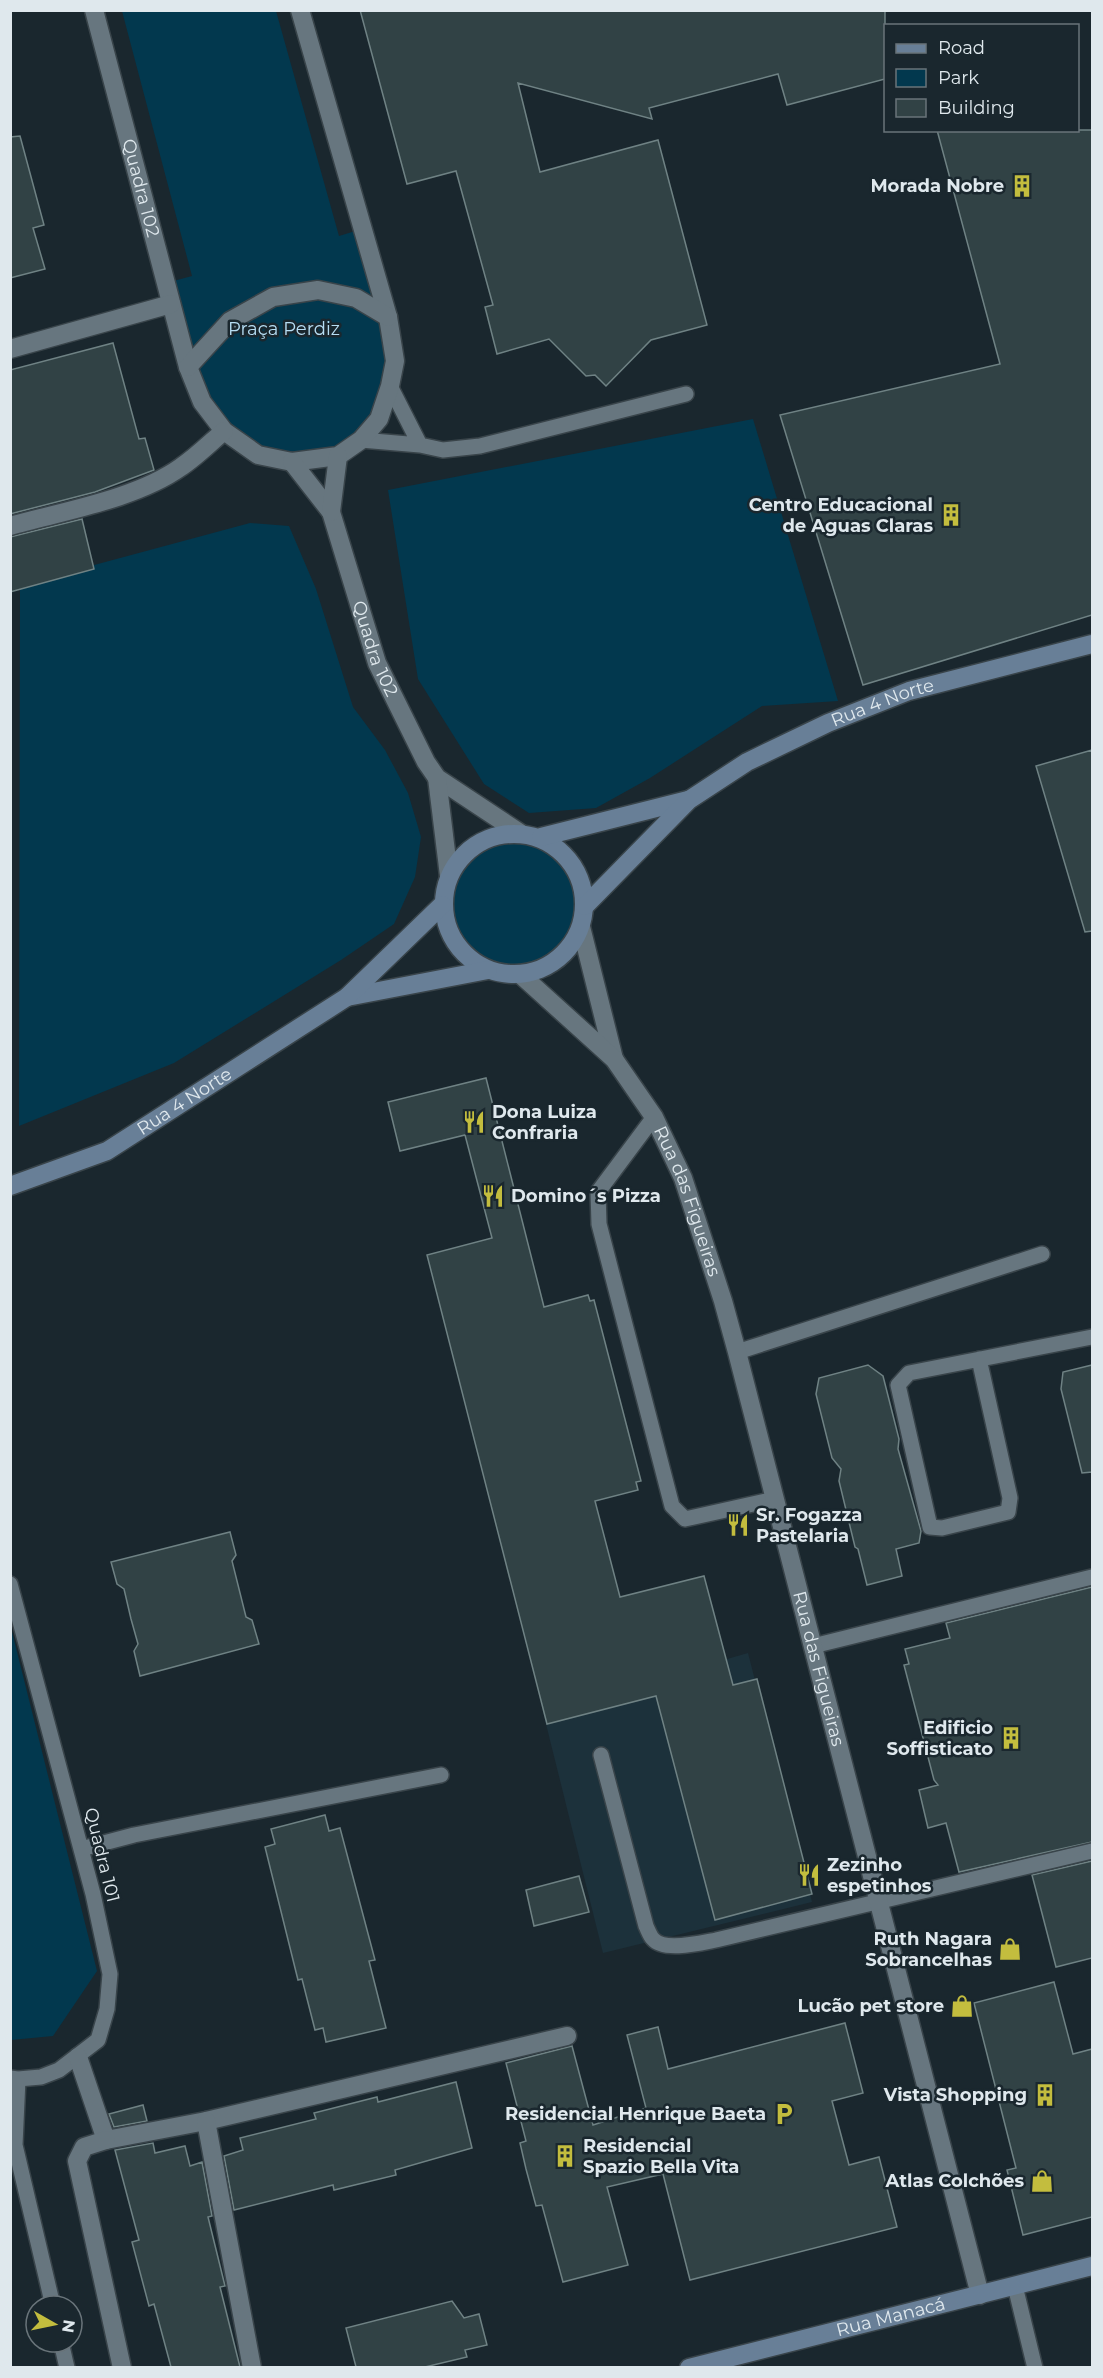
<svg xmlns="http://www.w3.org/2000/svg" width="1103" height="2378" font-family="Montserrat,sans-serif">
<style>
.built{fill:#1c313b}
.green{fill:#02384e}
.building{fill:#314245;stroke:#6f8284;stroke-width:1.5}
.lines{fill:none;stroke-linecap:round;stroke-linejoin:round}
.lane-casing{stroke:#39444a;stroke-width:18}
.street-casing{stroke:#39444a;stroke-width:21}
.secondary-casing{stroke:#39444a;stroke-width:21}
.lane{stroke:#67767f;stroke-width:15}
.street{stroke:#67767f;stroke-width:18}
.secondary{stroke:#687f97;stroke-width:18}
.labels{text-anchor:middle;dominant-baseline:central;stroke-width:5;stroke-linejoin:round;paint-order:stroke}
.poi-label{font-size:18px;font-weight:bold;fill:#dfe8ed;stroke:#1a272e;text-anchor:end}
.street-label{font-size:18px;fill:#dfe8ed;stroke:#1a272e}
.park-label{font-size:18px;fill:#b6def4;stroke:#1a272e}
</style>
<rect width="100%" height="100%" fill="#1a272e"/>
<path class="built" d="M748,1653l64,249 -209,51 -60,-241z"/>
<path class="green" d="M122,11h154l63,225 23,-7 33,132 -16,58 -41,37 -80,-1 -56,-53 -36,-119 26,-7z
M753,419l85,282 -76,5 -112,72 -54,30 -67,5 -45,-29 -66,-105 -30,-189z
M250,523l39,3 27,63 37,118 32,43 23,43 13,44 -6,40 -21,47 -53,36 -167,103 -155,63 1,-541z
M444 904a70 70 0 1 1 140 0a70 70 0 1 1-140 0Z
M11,1628l86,343 -44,65 -42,4z"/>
<path class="building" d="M360,10h525v69l-98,26 -9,-31 -129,34 3,11 -134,-36 22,89 118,-32 49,185 -56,15 -45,46 -11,-11 -9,1 -37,-37 -52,15 -12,-47 8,-2 -37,-134 -49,13z
M937,130h155v485l-229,70 -83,-270 220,-51z
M20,136l24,89 -11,3 12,41 -35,9v-141z
M113,343l26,96 6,-1 9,32 -59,22 -85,22v-144z
M82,519l12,50 -84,23v-55z
M1092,750v181l-7,1 -49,-166z
M486,1078l58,229 44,-12 2,6 4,-1 47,181 -5,1 2,8 -43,11 25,96 84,-21 29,109 24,-6 55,215 -97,26 -59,-224 -109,28 -120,-469 65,-17 -27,-103 -65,16 -12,-49z
M868,1365l15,11 16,63 -1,10 23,82 -2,12 -23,6 6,27 -35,9 -9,-36 -3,-2 -16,-66 2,-12 -9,-11 -16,-64 3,-16z
M1092,1365v107l-10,1 -21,-84 2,-17z
M230,1532l6,23 -4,6 14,56 6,3 7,24 -119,32 -6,-25 4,-7 -7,-25 -7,-30 -7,-5 -6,-22z
M1092,1587v255l-133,30 -13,-49 -18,5 -9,-38 19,-5 -4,-5 -30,-115 5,-1 -4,-15 45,-11 -4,-15z
M325,1815l4,16 11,-3 35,132 -6,1 17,67 -60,14 -3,-14 -8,2 -13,-51 -4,1 -33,-133 10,-3 -4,-15z
M1092,1861v97l-36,9 -24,-92z
M579,1876l10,36 -55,14 -8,-36z
M1054,1982l19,72 19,-5v168l-69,18 -16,-65 9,-2 -42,-165z
M845,2023l18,70 -31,8 17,64 30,-8 18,70 -207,53 -27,-106 -56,13 21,78 -65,17 -21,-77 -6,1 -10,-37 -6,-26 6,-2 -20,-78 66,-17 21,79 53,-17 -19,-73 31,-8 10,42z
M456,2082l16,66 -77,22 1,5 -62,15 -1,-5 -99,25 -10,-54 19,-6 -3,-12 76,-19 -2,-6 63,-16 1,5z
M143,2105l4,16 -33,6 -5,-13z
M153,2143l2,10 30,-7 5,20 12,-4 10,54 -4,1 17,69 -5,1 20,80h-69l-17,-63 -5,2 -17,-64 7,-2 -24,-90z
M452,2301l12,17 15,-4 8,31 -22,5 2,7 -42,10h-69l-10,-39z"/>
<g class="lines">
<g class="lane-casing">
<path id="lane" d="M390,386l30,59
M361,440l59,5 23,5 37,-4 206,-52
M654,1117l-56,75 1,32 73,282 13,13 90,-20
M737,1352l305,-98
M979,1359l31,139 -2,14 -66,16 -12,-1 -32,-142 11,-12 183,-36
M10,1584l83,310 17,80 -3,35 -9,31 -39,30 -18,7 -23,2 -8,-1
M813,1646l279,-69
M601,1755l45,171c2,4 4,10 7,13 11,13 47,4 63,1l376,-89
M81,1849l53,-14 307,-60
M18,2079l-3,66 38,161
M1015,2286l20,82
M61,2342l6,26"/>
</g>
<g class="street-casing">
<g id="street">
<path id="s1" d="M94,10l94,357 14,35 22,29 34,24 34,7 46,-6 23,-16 18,-21 11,-33 5,-25 -7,-44 -88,-307"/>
<path d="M10,349l161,-45"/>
<path d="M188,367l42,-46 43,-24 45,-7 38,8 32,19"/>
<path id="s2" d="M292,462l39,50 46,151 49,99 11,16 83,55"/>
<path d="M331,512l7,-56"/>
<path d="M10,526c53,-15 126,-27 171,-59 15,-10 29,-24 43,-36"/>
<path d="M437,778l12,98"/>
<path d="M581,927l33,132"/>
<path id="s3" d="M520,974l94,85 40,58 29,61 40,123 14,51 243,943"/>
<path d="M78,2057l28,83 100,-19 361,-85"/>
<path d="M206,2121l46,247"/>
<path d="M106,2140l-22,7 -7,14 45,207"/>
</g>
</g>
<g class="secondary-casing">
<g id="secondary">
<circle cx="514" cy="904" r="70"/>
<path d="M541,837l147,-37"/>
<path id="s4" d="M585,906l104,-106 58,-38 81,-39 81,-32 183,-47"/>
<path d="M347,997l141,-27"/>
<path id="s5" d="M10,1186l97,-35 240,-154 95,-92"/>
<path id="s6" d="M689,2368l403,-102"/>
</g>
</g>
<use href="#lane" class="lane"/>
<use href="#street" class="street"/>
<use href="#secondary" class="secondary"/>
</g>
<defs>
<g id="building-bare" transform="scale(1.8)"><path d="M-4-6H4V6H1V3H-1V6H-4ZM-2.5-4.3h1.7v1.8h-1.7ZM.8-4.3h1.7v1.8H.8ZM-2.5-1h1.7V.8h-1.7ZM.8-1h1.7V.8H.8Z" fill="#c3bd3e" stroke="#1a272e" stroke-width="2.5" paint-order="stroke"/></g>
<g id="restaurant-bare" transform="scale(1.8)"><path d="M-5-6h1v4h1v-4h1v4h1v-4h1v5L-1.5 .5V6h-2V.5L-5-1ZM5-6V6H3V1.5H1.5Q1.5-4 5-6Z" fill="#c3bd3e" stroke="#1a272e" stroke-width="2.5" paint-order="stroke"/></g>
<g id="shop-bare" transform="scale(1.8)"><path d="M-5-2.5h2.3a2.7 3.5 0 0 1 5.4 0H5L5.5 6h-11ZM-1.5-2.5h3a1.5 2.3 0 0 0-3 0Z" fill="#c3bd3e" stroke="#1a272e" stroke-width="2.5" paint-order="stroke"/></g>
<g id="parking-bare" transform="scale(1.8)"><path d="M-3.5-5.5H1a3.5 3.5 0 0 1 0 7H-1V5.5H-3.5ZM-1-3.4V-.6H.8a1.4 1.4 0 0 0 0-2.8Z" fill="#c3bd3e" stroke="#1a272e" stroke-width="2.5" paint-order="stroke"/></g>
</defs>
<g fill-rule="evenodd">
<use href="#building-bare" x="1022" y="186"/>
<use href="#building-bare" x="951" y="515"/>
<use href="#restaurant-bare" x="474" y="1122"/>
<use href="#restaurant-bare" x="493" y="1196"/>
<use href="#restaurant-bare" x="738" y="1525"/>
<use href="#building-bare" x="1011" y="1738"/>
<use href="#restaurant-bare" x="809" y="1875"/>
<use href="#shop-bare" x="1010" y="1949"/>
<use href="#shop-bare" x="962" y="2006"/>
<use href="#building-bare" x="1045" y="2095"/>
<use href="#parking-bare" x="784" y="2114"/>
<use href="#building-bare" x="565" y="2156"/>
<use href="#shop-bare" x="1042" y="2181"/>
</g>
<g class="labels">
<g class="poi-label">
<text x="1004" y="186">Morada Nobre</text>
<text x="933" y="505">Centro Educacional<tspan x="933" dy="21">de Aguas Claras</tspan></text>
<text x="492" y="1112" text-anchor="start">Dona Luiza<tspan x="492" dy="21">Confraria</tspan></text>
<text x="511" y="1196" text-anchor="start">Domino´s Pizza</text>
<text x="756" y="1515" text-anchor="start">Sr. Fogazza<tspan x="756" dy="21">Pastelaria</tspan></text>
<text x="993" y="1728">Edificio<tspan x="993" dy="21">Soffisticato</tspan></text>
<text x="827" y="1865" text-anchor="start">Zezinho<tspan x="827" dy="21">espetinhos</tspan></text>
<text x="992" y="1939">Ruth Nagara<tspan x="992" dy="21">Sobrancelhas</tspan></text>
<text x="944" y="2006">Lucão pet store</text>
<text x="1027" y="2095">Vista Shopping</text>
<text x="766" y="2114">Residencial Henrique Baeta</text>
<text x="583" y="2146" text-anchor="start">Residencial<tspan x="583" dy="21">Spazio Bella Vita</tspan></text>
<text x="1024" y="2181">Atlas Colchões</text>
</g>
<g class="street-label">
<text stroke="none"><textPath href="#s1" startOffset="184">Quadra 102</textPath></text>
<text stroke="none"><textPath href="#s2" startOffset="207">Quadra 102</textPath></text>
<text stroke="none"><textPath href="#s4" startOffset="366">Rua 4 Norte</textPath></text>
<text stroke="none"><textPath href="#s5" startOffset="195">Rua 4 Norte</textPath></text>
<text stroke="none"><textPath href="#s3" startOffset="288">Rua das Figueiras</textPath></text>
<text stroke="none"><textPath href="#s3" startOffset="774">Rua das Figueiras</textPath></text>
<text transform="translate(102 1855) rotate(76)">Quadra 101</text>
<text stroke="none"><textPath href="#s6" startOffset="208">Rua Manacá</textPath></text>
</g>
<g class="park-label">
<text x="284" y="329">Praça Perdiz</text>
</g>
</g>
<rect width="1103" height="2378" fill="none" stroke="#dfe8ed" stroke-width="24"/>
<rect x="884" y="24" width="195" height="108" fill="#1a272e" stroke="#69747a" stroke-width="1.5"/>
<rect x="896" y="44" width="30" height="9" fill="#687f97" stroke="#69747a" stroke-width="1.5"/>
<text x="938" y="54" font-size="18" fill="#dfe8ed">Road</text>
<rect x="896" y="69" width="30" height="18" fill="#02384e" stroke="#69747a" stroke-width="1.5"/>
<text x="938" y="84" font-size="18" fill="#dfe8ed">Park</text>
<rect x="896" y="99" width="30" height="18" fill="#314245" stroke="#69747a" stroke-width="1.5"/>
<text x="938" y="114" font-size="18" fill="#dfe8ed">Building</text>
<g transform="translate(54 2324) rotate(99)"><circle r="28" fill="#1a272e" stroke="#69747a" stroke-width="1.5"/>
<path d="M0-4.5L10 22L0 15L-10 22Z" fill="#c3bd3e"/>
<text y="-9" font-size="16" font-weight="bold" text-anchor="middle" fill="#dfe8ed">N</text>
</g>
</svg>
